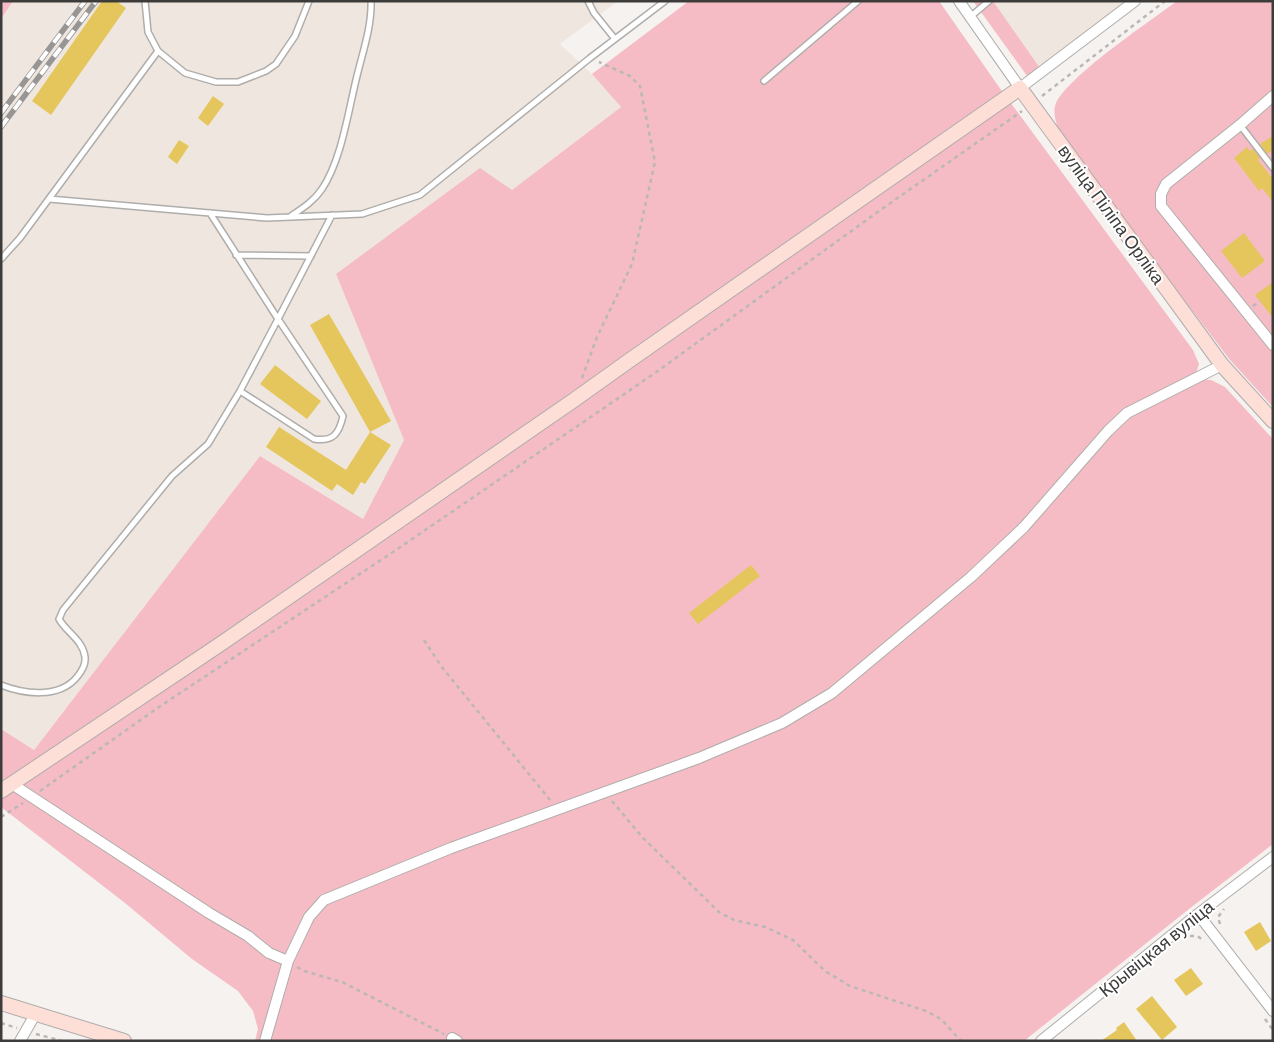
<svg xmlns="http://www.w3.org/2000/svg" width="1274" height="1042" font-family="Barlow,sans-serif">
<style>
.built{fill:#efe7df}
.green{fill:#f6bcc5}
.building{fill:#e4c65d}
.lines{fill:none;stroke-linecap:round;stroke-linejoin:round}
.lane-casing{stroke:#afadab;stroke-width:8}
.street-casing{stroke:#afadab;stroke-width:12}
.secondary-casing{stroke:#afadab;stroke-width:16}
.path{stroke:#bab7b6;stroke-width:2.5;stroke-dasharray:4 4;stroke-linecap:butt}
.lane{stroke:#fff;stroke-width:5}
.street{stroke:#fff;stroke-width:10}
.secondary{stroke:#fddfd7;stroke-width:14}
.rail-casing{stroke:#989695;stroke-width:5.5}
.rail{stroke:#fff;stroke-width:4;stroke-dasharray:11;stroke-linecap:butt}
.labels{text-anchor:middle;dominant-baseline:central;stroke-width:4;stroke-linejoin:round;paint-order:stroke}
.street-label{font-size:18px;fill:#3d3c3b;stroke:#fff}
</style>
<rect width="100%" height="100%" fill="#f5f2f0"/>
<path class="built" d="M13,1h605l-58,43 32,30 29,33 -109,83 -176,84 68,166 -41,79 -103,-63 -226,294 -33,-21v-710z
M993,1h142l-93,70z"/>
<path class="green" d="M1,1h12l-12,18z
M689,1h250l60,86 194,263 6,14 -5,15 17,1 14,7 48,52v405l-84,65 -165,132h-769l3,-12 -5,-18 -15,-20 -46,-32 -67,-56 -124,-96v-78l33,21 226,-294 103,63 41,-79 -68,-166 144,-106 32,22 109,-83 -29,-33z
M973,1h20l49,70 -12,9z
M1177,1h96v406l-43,-47 -90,-118 -82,-113c-2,-8 -5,-15 -3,-23 8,-27 97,-86 122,-105z"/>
<path class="building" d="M102,1h14l10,7 -75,107 -19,-14z
M213,96l11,8 -16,22 -10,-8z
M1273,136v14l-6,4 -7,-10z
M179,140l10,6 -12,18 -9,-7z
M1247,147l3,4 3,-2 7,9 -2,2 15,19v23l-11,-14 -3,3 -25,-33z
M1244,233l21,28 -23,17 -21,-27z
M1273,282v36l-18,-23z
M329,314l62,107 -21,11 -60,-107z
M275,365l46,36 -14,18 -47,-35z
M279,427l67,43 24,-38 21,13 -26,39 -4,-2 -8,13 -16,-11 -5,7 -66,-44z
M751,565l9,11 -62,48 -9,-11z
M1260,922l11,19 -15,10 -12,-19z
M1191,968l12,16 -17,12 -12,-16z
M1152,996l25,31 -15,13 -26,-31z
M1124,1022l13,19h-36l16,-11 -1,-2z"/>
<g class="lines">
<g class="lane-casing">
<path id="lane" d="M145,1l3,31 10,19
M588,1l6,12 21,26
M970,17l19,-16
M764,81l94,-80
M1240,125l33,43
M49,199l218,19 95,-4 58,-19 170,-137 75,-57
M291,216c12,-8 23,-15 31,-27 19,-28 26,-76 34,-109 6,-26 16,-53 15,-79
M236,255l75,1
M1,259l19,-21 138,-187 27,22 31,9h22l28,-11 10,-7 19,-28 14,-35
M240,391l74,48c19,3 25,-5 29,-23l-65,-97 54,-104
M1,685c23,9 58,14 76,-8 5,-6 9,-12 8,-20 -2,-17 -19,-25 -26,-38l4,-9 109,-134 36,-32 32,-53 38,-72 -68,-106"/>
</g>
<g class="street-casing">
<path id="street" d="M959,1l61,87 115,-87
M1273,96l-33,29 -74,59 -5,10v12l112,139
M12,784l197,129 39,23 21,17 19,8
M1198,914l75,97
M452,1038l5,3
M20,1041l16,-28
M265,1041l23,-80 21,-44 15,-17 127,-52 248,-90 83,-35 50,-30 139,-116 53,-50 84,-96 19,-18 95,-48
M1041,1041l157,-127 75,-57"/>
</g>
<g class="secondary-casing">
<path id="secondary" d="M1,791l221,-148 352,-243 56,-40 390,-272 202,277 51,56
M1,1003l123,38"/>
</g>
<path class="path" d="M1042,96l123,-95
M1253,306l7,-5
M582,378l15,-41 35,-73 23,-102 -15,-76 -10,-10 -31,-14
M424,640l17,26 109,134
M40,791l119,-84 240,-159 256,-175 224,-162 143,-100
M612,801l31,37 76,74 15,8 31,7 28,13 32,31 25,15 76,25 15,8 20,22
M1,817l22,-14
M1220,924l-2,-7 6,-8
M1190,936h7l6,4
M297,967l7,4 38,11 102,52
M1265,1019l8,11
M1,1023l16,5
M36,1034l26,7"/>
<use href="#lane" class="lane"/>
<use href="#street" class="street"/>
<use href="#secondary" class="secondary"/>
<g class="rail-casing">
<path id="rail" d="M1,113l84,-112
M1,127l95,-126"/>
</g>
<use href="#rail" class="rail"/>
</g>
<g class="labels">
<g class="street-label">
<text transform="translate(1112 214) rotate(54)">вуліца Піліпа Орліка</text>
<text transform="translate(1156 948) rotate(-39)">Крывіцкая вуліца</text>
</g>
</g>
<rect width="1274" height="1042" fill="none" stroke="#3d3c3b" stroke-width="5"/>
</svg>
